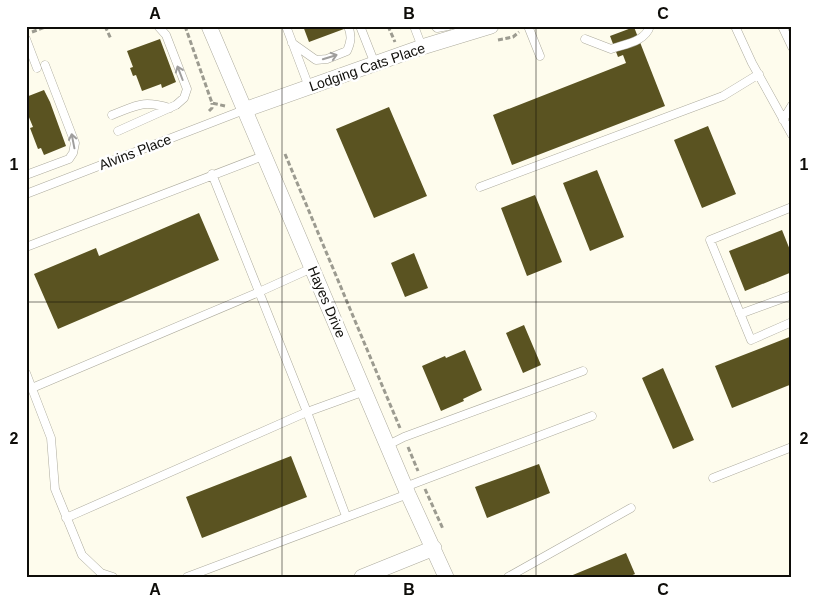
<svg xmlns="http://www.w3.org/2000/svg" width="818" height="603" font-family="Helvetica,sans-serif">
<style>
.building{fill:#5a5321}
.lines{fill:none;stroke-linecap:round;stroke-linejoin:round}
.service-casing{stroke:#adab9e;stroke-width:9}
.minor-casing{stroke:#adab9e;stroke-width:16}
.path{stroke:#9c9b90;stroke-width:3;stroke-dasharray:5 2.5;stroke-linecap:butt}
.service{stroke:#fff;stroke-width:8}
.minor{stroke:#fff;stroke-width:15}
.oneway{stroke:#9f9e9d}
.grid{fill:none;stroke:#0e0d09;stroke-width:1;stroke-opacity:0.55}
.labels{text-anchor:middle;dominant-baseline:central;stroke-width:5;stroke-linejoin:round;paint-order:stroke}
.street-label{font-size:14px;fill:#0e0d09;stroke:#fff}
.neatline{fill:none;stroke:#0e0d09;stroke-width:2}
.grid-label{font-size:16px;text-anchor:middle;font-weight:bold;fill:#0e0d09}
</style>
<rect width="100%" height="100%" fill="#fefced"/>
<path class="building" d="M303,26h40l1,3 -35,13z
M634,27l31,79 -153,59 -19,-50 133,-52 -3,-8 -5,2 -8,-21z
M160,39l16,43 -14,6 -1,-4 -19,7 -6,-16 -3,1 -3,-8 3,-1 -6,-16z
M44,90l6,12 16,44 -22,9 -3,-7 -3,1 -8,-21 3,-1 -7,-17v-13z
M389,107l38,89 -53,22 -38,-89z
M708,126l28,68 -34,14 -28,-68z
M597,170l27,67 -34,14 -27,-68z
M535,195l27,67 -35,14 -26,-68z
M199,213l20,47 -161,69 -24,-55 62,-26 3,8z
M782,230l10,25v17l-47,19 -16,-40z
M414,253l14,35 -23,9 -14,-34z
M524,325l17,40 -18,8 -17,-40z
M792,336v48l-60,24 -17,-42z
M465,350l17,40 -19,9 1,2 -23,10 -19,-45 23,-10 1,2z
M663,368l31,72 -21,9 -31,-71z
M291,456l16,41 -105,41 -16,-41z
M539,464l11,29 -63,25 -12,-31z
M626,553l9,21 -7,3h-60z"/>
<g class="lines">
<g class="service-casing">
<path id="service" d="M286,26l23,61
M360,26l15,38
M414,26l8,21
M435,26l2,2 11,-2
M528,26l12,30
M735,26l17,37 40,72
M782,26l10,21
M26,39l11,29
M585,39l26,10c14,-5 34,-7 39,-23
M292,43l24,17 11,-1 20,-8c4,-9 5,-15 1,-25
M112,115c26,-10 30,-15 58,-7
M783,120l9,-15
M118,131l58,-26 8,-7 3,-9 -21,-54 -8,-9
M212,174l95,238 39,104
M26,175l43,-16 4,-6 2,-10 -30,-78
M480,187l243,-91 36,-22
M26,194l218,-84
M792,207l-82,33 41,100 41,-18
M26,247l237,-91
M740,314l52,-19
M26,373l25,65 4,51 27,66 19,18 12,4
M32,388l227,-96 53,-24
M388,445l16,-8 179,-66
M713,478l79,-31
M405,487l187,-71
M66,518l241,-106 58,-21
M187,577l221,-83
M508,577l123,-69"/>
</g>
<g class="minor-casing">
<path id="minor" d="M209,26l199,468 38,83
M244,110l178,-63 69,-21
M362,577l72,-29"/>
</g>
<path class="path" d="M105,26l6,13
M185,26l27,77 13,3
M388,26l7,16
M32,32l16,-6
M498,40l15,-3 6,-5
M209,111l3,-3v-5
M285,154l115,274
M408,447l10,24
M425,489l18,40"/>
<use href="#service" class="service"/>
<use href="#minor" class="minor"/>
</g>
<defs><path id="oneway-shaft" d="M-6 0H5M1.5-3L5.5 0L1.5 3" fill="none" stroke-width="1.6" stroke-linecap="round" stroke-linejoin="round" transform="scale(1.25)"/></defs>
<g class="oneway">
<use href="#oneway-shaft" transform="translate(330 57) rotate(-17)"/>
<use href="#oneway-shaft" transform="translate(180 73) rotate(-111)"/>
<use href="#oneway-shaft" transform="translate(73 141) rotate(-101)"/>
</g>
<path class="grid" d="M282,26v551M536,26v551M26,302h766"/>
<g class="labels">
<g class="street-label">
<text transform="translate(367 67) rotate(-19)">Lodging Cats Place</text>
<text transform="translate(135 152) rotate(-21)">Alvins Place</text>
<text transform="translate(327 302) rotate(67)">Hayes Drive</text>
</g>
</g>
<rect width="818" height="603" fill="none" stroke="#ffffff" stroke-width="55"/>
<rect x="28" y="28" width="762" height="548" class="neatline"/>
<g class="grid-label">
<text x="155" y="19">A</text>
<text x="409" y="19">B</text>
<text x="663" y="19">C</text>
<text x="14" y="170">1</text>
<text x="804" y="170">1</text>
<text x="14" y="444">2</text>
<text x="804" y="444">2</text>
<text x="155" y="595">A</text>
<text x="409" y="595">B</text>
<text x="663" y="595">C</text>
</g>
</svg>
